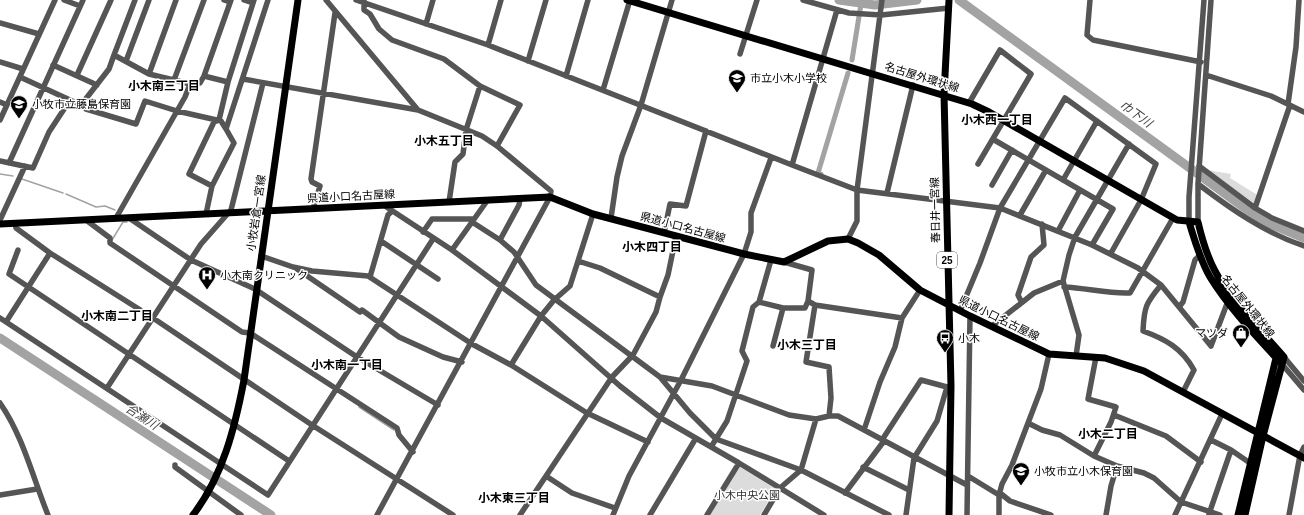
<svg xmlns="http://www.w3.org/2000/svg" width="1304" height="515" font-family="Helvetica,'Noto Sans JP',sans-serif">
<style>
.green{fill:#dcdcdc}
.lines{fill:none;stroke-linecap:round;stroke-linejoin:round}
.stream{stroke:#a3a3a3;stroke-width:1.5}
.canal{stroke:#a3a3a3;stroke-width:5}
.river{stroke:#a3a3a3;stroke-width:9}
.minor{stroke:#555;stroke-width:5.5}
.major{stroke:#000;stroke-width:7}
.labels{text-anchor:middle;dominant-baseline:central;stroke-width:3;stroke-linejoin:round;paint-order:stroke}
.shield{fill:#fff;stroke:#4c4c4c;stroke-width:1}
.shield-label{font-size:10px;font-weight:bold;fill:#000}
.street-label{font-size:11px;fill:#000;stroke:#fff}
.poi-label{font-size:11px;fill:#000;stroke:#fff;text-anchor:start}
.park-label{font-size:11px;fill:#333;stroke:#fff}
.neighbourhood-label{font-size:12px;font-weight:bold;fill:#000;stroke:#fff}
.water-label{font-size:12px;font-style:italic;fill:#444;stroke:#fff}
</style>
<rect width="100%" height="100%" fill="#fff"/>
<path class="green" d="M1207,170l24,4 -1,4 29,18 -4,9z
M740,467l36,22 -16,26h-50z"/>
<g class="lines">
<path class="stream" d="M0,174l13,2
M22,179l41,14
M66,194l30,13 9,-1 10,4
M112,240l11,-18h4
M359,407l35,23"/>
<path class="canal" d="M852,60l9,-56
M821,174l-3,-1 30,-100"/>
<path class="river" d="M839,0l36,5 42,-5
M959,0l294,214 17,10 34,14
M0,338l271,177"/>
<path class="minor" d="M64,0l16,6
M224,0l6,2
M244,0l9,3
M326,0l92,110
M356,0l132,45 304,120
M364,0v10l6,4 9,15 13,11 52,19 36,27 40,19 -23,41
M803,0l46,13 32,2 68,-7
M882,0l-25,190 143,18 92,37 46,23 23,17 50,61 17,-45
M1090,0l-3,35 6,5 108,22
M837,10l-45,155 65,25v31l-9,18
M0,23l39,11
M426,24l7,-24
M488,45l13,-45
M740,54l17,-54
M114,55l21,-55
M126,61l23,-61
M528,61l18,-61
M0,62l23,7
M53,65l44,20
M149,74l27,-74
M77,75l34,-75
M1206,75l65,21 33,16
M204,76l24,6
M566,76l22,-76
M20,77l50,23
M243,79l175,31 64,26 15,10 54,45 -1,6 -173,318
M174,80l30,-80
M603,90l27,-90
M0,102l7,3
M969,103l31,-53 31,24 -53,90
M1288,104l8,-57 3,-47
M81,105l28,-36 5,-14 35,19 41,10 10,-1 4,-7 27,-76
M1290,105l-35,103 17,10 32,13
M0,120l55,-120
M996,141l117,68 -21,36
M0,161l33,7 16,-36 21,-32 11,5 5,4 50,15 9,-23 32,10 44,10 5,8 42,-129
M9,163l74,-163
M1199,166l56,42
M1063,180l34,-59
M1198,184c33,25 67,49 106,62
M992,185l20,-35
M212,186l22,-43 -8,-14
M887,193l26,-108
M449,202l6,-40 8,-8 3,-24 14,-44
M385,206l67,44 89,66 79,70 41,32 78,45 85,52
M313,209l7,-23 -8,-4 -1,-3 24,-166
M206,214l6,-28 -23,-12 25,-52 5,-2 9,-38 26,-82
M1020,215l26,-45
M116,218l69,-121 5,-13
M129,218l62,42 64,29 102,68 81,48
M611,218l6,-41 5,-21 19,-51 31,-105
M0,220l25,-54
M86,220l24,18v5l132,89 8,1 147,95 2,7 14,17
M472,222l28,18 14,12 22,33 124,92 30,36 26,26 85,31 88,45
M1189,222v-25l15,-197
M1198,222v-38l13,-184
M15,223l1,5 34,25 103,65 159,107 141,90
M1058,231l22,-41
M423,232l9,-13h40
M664,233l6,-29 16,2 20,-75
M500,240l19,-35 1,-6
M381,241l57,38
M18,250l-9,24 280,187
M452,250l35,-49
M261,256l32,11 19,4 56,5 104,68 39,21 76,48 61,29
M784,262l28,8 -4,31
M297,269l63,43 2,-2 37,27 44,20 19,5
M370,277l18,-62 4,-4
M1161,285c-15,18 -17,22 -18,46 22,8 39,17 51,39l-11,22
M1064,287c23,1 44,7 66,6l43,-75
M660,297l8,-22 8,-39
M1021,301l-3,-6 13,-38 13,-12 -2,-21
M759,302l24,6h22l3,-7 7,4
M1179,307l4,-5 12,-42 5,-5
M960,311l20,-48 20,-55 65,-110 91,66 -15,36 -30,53
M0,318l268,177 165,-256
M6,322l44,-69
M992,326l42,-33 29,-12
M773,346l10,-38
M1076,356l3,-21 -16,-54 6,-26 6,-18 54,-93
M1284,357l20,24
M1281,363l23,27
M511,365l30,-49 13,-16 16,-14 8,-25
M660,377l52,9 77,29 27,4 13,-3h9l129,69
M107,388l94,-144 30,-34 32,-127
M0,403c23,33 33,75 48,112
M1114,415l52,21 35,26
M829,416l2,-18 -2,-31 -23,-5 9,-57 87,13
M1028,423l14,7 18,5 34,21 23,10 27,7 10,5 27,24 39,13
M864,430l16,-48 15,-35 7,-29 18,-28
M882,440l39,-60 26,7
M1211,440l20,10 19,13
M711,447l16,-26 20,-60 -5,-10 11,-44 6,-5 12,-42
M1094,456l17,-34 5,-15 -28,-8 8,-42
M175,465v2l66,48
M863,467l46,23
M546,476l26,17 43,15
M968,476l31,19
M845,493l39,-52
M1000,493l10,8 41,14
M0,495l37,-6
M1209,514l22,-64
M520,515l92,-138 21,-22 23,-43 4,-15 -60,-29 -22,-7 15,-47
M613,515l16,-39 52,-96 63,-126 7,-22v-19l20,-55
M650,515l46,-77
M707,515l32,-52
M764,515l16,-27 21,-18 15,-51
M906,515l8,-57 23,-37 10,-34 4,-1
M967,515l3,-199
M999,515v-20l3,-11 10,-19 29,-76 8,-35
M1106,515l5,-29 6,-20
M1175,515l47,-101
M1289,515l11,-60 4,-8"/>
<path class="major" d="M627,0l345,104 17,8 188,108 21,2c4,17 9,34 17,49 17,32 46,59 69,86l-21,79 -18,79
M1189,222c6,19 11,38 21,55 19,31 47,60 71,86
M0,224l550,-27 43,17 151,40 40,8 44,-21 20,-2 10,4 21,12 41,35 50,26 79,38 56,4 39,13 160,87
M193,515c30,-39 42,-88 51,-135l54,-380
M949,515l2,-129 -7,-292 5,-94
M1238,515l39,-161"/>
</g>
<defs>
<g id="school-pin" transform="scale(0.9)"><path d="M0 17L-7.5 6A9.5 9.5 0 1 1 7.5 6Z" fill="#000" stroke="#fff"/><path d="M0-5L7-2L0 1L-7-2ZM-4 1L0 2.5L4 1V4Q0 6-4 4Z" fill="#fff"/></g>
<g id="hospital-pin" transform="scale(0.9)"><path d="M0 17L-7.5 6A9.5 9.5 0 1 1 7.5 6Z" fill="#000" stroke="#fff"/><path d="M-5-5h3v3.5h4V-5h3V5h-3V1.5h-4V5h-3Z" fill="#fff"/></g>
<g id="shop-pin" transform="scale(0.9)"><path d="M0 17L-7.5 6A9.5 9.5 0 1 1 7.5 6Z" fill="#000" stroke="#fff"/><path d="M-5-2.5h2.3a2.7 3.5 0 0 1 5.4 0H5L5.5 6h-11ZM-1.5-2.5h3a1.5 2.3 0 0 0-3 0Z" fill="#fff"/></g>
<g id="bus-pin" transform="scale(0.9)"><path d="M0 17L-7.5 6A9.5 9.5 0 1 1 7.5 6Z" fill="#000" stroke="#fff"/><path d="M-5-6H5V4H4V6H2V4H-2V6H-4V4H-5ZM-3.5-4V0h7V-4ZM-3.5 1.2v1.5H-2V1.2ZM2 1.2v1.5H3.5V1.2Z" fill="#fff"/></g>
</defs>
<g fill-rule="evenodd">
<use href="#school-pin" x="737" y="78"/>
<use href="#school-pin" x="19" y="104"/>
<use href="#hospital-pin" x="207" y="275"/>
<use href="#shop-pin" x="1241" y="333"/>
<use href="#bus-pin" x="945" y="338"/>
<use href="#school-pin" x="1021" y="471"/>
</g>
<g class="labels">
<rect class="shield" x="937" y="252" width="20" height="16" rx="3"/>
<g class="shield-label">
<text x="947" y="260">25</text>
</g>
<g class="street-label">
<text transform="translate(922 77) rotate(17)">名古屋外環状線</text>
<text transform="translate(351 196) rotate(-3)">県道小口名古屋線</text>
<text transform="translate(935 210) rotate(-91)">春日井一宮線</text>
<text transform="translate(256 213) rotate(-82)">小牧岩倉一宮線</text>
<text transform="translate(683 227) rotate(15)">県道小口名古屋線</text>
<text transform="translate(1248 306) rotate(51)">名古屋外環状線</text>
<text transform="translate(999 318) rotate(26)">県道小口名古屋線</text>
</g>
<g class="poi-label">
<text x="750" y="78">市立小木小学校</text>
<text x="32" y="104">小牧市立藤島保育園</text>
<text x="220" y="275">小木南クリニック</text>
<text x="1228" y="333" text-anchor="end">マツダ</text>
<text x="958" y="338">小木</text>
<text x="1034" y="471">小牧市立小木保育園</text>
</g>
<g class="park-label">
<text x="747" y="495">小木中央公園</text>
</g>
<g class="neighbourhood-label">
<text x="164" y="86">小木南三丁目</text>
<text x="997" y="120">小木西一丁目</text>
<text x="444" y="141">小木五丁目</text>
<text x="652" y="247">小木四丁目</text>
<text x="117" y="316">小木南二丁目</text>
<text x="807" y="345">小木三丁目</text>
<text x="347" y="365">小木南一丁目</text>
<text x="1108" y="434">小木二丁目</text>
<text x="514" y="498">小木東三丁目</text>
</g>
<g class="water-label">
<text transform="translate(1136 114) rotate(36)">巾下川</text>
<text transform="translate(142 417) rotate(33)">合瀬川</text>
</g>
</g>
</svg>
